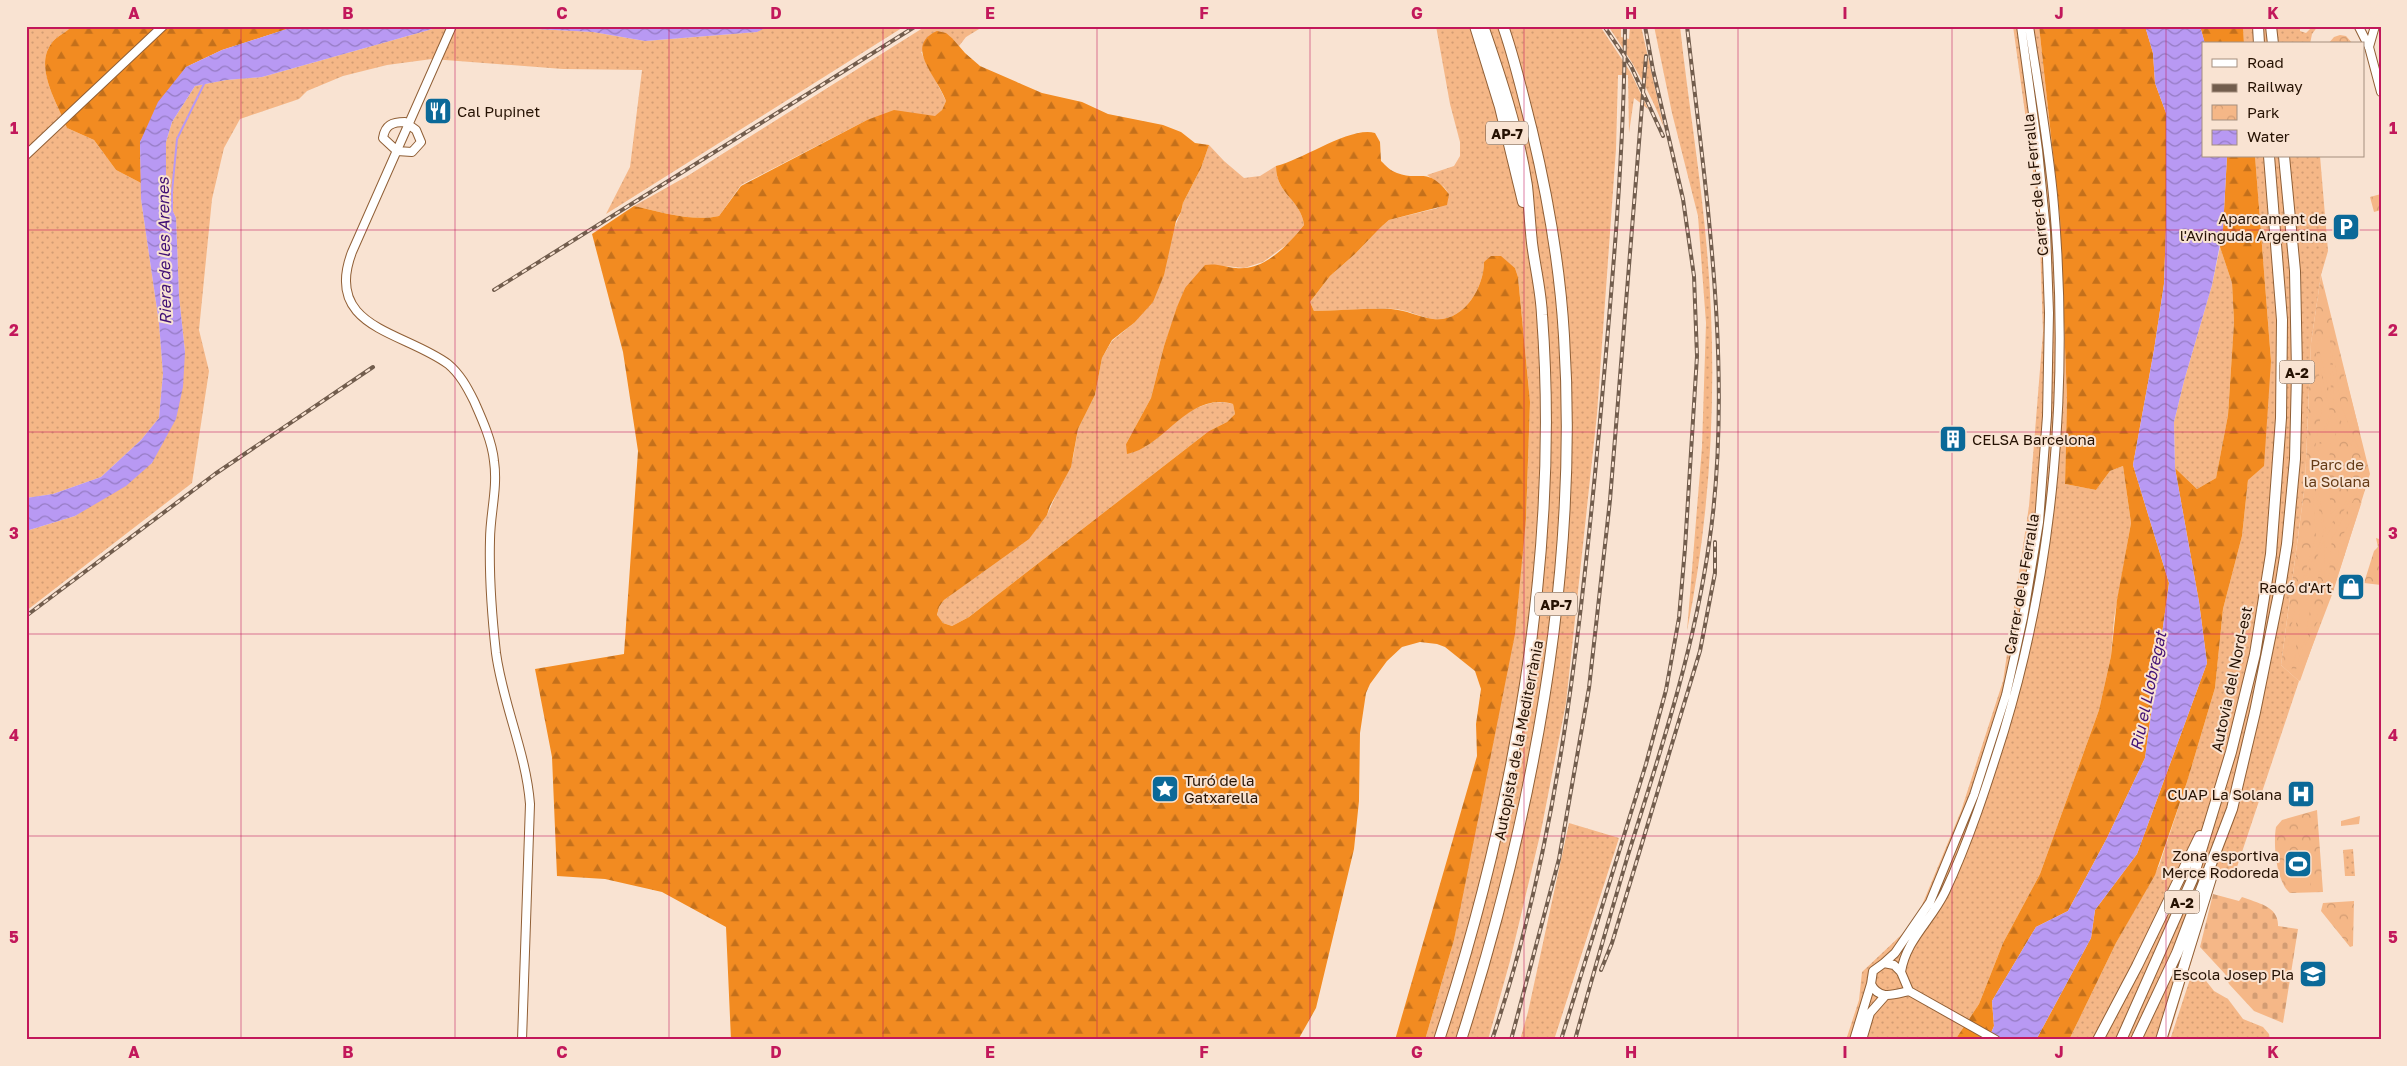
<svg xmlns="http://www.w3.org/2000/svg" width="2407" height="1066" font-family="'Golos Text',sans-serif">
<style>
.grass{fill:url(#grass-dots)}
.forest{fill:url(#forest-firs)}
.cemetery{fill:url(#cemetery-stones)}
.park{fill:url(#park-crowns)}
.garden{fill:#f5b787}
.water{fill:url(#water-waves)}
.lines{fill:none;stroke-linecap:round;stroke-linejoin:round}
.stream{stroke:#b899f3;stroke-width:2}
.secondary-casing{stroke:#905f36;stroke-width:10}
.highway-casing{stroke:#905f36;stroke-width:12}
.secondary{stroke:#fff;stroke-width:8}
.highway{stroke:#fff;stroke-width:10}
.rail-casing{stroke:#725d4d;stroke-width:4}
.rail{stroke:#f9e3d2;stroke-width:2;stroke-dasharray:5.5;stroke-linecap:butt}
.grid{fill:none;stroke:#c2185b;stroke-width:1;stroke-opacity:0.55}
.labels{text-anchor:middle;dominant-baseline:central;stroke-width:4;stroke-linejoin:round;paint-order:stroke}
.shield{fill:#f9e3d2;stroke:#655141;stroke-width:1}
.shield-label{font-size:14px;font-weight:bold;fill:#261203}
.poi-label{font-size:15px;fill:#261203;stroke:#f9e3d2;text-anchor:end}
.street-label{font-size:15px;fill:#261203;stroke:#f9e3d2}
.park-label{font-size:15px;fill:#653b16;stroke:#f9e3d2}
.water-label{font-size:16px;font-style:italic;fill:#411075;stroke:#f9e3d2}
.neatline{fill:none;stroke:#c2185b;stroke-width:2}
.grid-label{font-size:16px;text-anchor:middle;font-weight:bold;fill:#c2185b}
</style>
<defs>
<pattern id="grass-dots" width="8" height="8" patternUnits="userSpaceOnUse" patternTransform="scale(1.25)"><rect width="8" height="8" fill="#f5b787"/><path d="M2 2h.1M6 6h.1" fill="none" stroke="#d29c73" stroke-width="1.8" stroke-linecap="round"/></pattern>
<pattern id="forest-firs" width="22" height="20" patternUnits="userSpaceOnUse" patternTransform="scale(1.25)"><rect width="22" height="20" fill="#f28b21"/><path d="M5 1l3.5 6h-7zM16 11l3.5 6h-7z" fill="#c4701b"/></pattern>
<pattern id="cemetery-stones" width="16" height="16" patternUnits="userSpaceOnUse" patternTransform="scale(1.25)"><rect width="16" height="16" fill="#f5b787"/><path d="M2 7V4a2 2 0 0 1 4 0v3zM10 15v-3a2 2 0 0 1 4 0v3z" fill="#d29c73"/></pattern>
<pattern id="park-crowns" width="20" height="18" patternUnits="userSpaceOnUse" patternTransform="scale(1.25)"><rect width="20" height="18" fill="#f5b787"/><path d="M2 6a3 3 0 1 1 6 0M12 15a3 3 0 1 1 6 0" fill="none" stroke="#d29c73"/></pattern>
<pattern id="water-waves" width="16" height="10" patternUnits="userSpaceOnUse" patternTransform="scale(1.25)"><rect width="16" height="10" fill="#b899f3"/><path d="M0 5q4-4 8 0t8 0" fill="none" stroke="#957bc3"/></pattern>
</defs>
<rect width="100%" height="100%" fill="#f9e3d2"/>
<path class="grass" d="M26,26h46c-6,7 -16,10 -21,18 -17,24 7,60 16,84l27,12 22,30 25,13v16l18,124 4,51 -4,44 -18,22 -40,37 -48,17 -27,4z
M769,26h136l-299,188 24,-47 12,-97 -79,-1 -131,-10 -45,6 -44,11 -36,15 -8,8 -59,20 -16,29 -12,51 -13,131 10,41 -17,112 -166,128v-80l49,-15 77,-53 33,-111 -6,-56 -3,-78 -10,-22v-54l6,-20 23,-36 31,-6 36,-3 174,-49 65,-1 92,5 52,9 112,-9z
M926,26h58l-18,11 -7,9 -6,-7 -32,13 25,49 -4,9 -7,7 -68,3 -126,65 -22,31c-26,6 -59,-4 -85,-10l55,-31z
M1436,26h164l31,47 17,36 -14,-11 -5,35 -1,-58h-10l-2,74 -19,265 -31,289 -25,128 -31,130 -22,79h-63l29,-100 72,-421 4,-117 -12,-125 -3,-9 -15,-12 -16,6c0,26 -21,61 -51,57 -13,-2 -25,-9 -38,-10 -27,-1 -54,2 -81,2l-4,-9 20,-26 25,-22 26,-27 8,-7 49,-12 11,-14 -5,-7 -17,-12 27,-9 6,-10v-14l-10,-38z
M1608,26h13v11l8,2 1,-13h11l23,102c-14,-37 -33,-69 -56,-102z
M1654,26h26c8,75 21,150 27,225 11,126 5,256 -20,380l15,-184 4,-124 -8,-107 -26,-103z
M2013,26h26l21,192 7,181 -2,85 31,6 14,-19 13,-5 8,57 -17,96 -3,37 -12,54 -59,164 -37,69 -24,61 -24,36h-109l13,-40 3,-28 53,-50 46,-111 42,-130 26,-175 14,-174 -4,-118z
M2243,26h57v5l6,2 7,-7h5l-6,8 -2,10h-66z
M1209,145l15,16 20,17 16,-2 16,-10c0,29 25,33 28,59l-15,18 -26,19 -19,6 -19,-2 -40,22 -21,58 -13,52 -25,46 19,3c25,-19 53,-53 88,-43l2,10 -8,8 -18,9 -240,186 -17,9 -9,-3 -6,-7 2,-9 5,-7 39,-29 64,-56 26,-57 5,-29 17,-34 7,-37 10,-17 22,-18 47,-111 2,-9 18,-35z
M2255,156h65l8,95 -7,24 -10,68 -6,141 -24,181 18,16 -65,195 -15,-7 -51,171h-99l47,-97 43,-77 28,-84 28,-94 8,-79 19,-73 6,-56 23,-119z
M2220,247l12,36 2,39 -6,93 -12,63 -19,11 -22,-21 -1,-46 10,-41 28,-96z
M1569,823l50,15 -65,202h-34l8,-28z
M2353,849l2,27h-10l-2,-26z
M2199,972l15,19 14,8 15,20 20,8 6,7 1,6h-100l21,-64z"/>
<path class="forest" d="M72,26h240l-25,3 -65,21 -36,17 -46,75 1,41 -25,-13 -22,-30 -27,-12c-9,-24 -33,-60 -16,-84 5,-8 15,-11 21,-18z
M2039,26h106l8,27 2,30 11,30v114l-2,57 -10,66 -21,115 36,118 -24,175 -38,80 -39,73 -32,16 -44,74 2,25 -6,14h-33l24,-36 24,-61 37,-69 59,-164 12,-54 6,-56 14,-77 -8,-57 -13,5 -14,19 -31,-6 2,-85 -7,-181z
M2200,26h43l1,18h-39z
M937,31l9,2 7,6 12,14 15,13 62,27 40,9 26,12 55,11 18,7 14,11 14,2 -8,23 -18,35 -2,9 -5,9 -12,54 -11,27 -19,21 -22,17 -10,18 -7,37 -17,34 -7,38 -21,39 -3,9 -18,24 -85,61 -5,7 -2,8 6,8 9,3 17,-9 240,-186 18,-9 8,-8 -2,-10c-45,-13 -68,43 -106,50l-1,-10 25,-46 13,-52 13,-39 8,-19 20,-23c12,-2 20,2 31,3 29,3 52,-23 68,-43 -3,-26 -28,-30 -28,-59 27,-6 74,-40 99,-33l5,9 1,19c5,5 10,10 16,12 23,9 30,-8 52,21l-2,11 -58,15 -8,7 -26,27 -25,22 -20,26 4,9c26,0 51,-3 77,-2 15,1 28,8 42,10 30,4 51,-31 51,-57l7,-6h10l14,12 3,9 12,125 -4,117 -11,115 -61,306 -29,100h-30l82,-284 -1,-32 5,-35 -6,-18 -30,-24 -8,-3 -17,-2 -18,5 -15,14 -17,23 -4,9 -6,40 -1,68 -5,48 -38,159 -18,32h-567l-5,-113 -64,-35 -57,-13 -48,-3 -5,-119 -17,-88 89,-15 14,-203 -15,-99 -31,-118 42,-28c26,6 59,16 85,10l22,-30 126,-66 27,-10 41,6 7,-6 4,-9c-9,-25 -43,-55 -9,-70z
M2227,156h28l16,205 -7,105 -16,14 -6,56 -19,73 -8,79 -28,94 -32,93 -39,68 -47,97h-33l55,-102 4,-28 42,-56 70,-191 -8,-61 -24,-134 22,21 19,-11 12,-63 6,-93 -2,-39 -12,-36 3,-18z"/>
<path class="cemetery" d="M2213,894l26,7 3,-4c15,6 37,9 36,29l20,3 -15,94 -29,-12 -25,-27 -4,-10 -25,-27z"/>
<path class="park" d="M2340,35l6,1 7,8h-25l6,-7z
M2381,194v16l-7,2 -4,-15z
M2321,275l49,199 -37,118 -34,89 -18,-16 24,-181 6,-141z
M2381,535v50l-17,-2 10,-32 4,-4 -2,-9 3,1z
M2317,810l6,82 -33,1c-14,-12 -17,-49 -14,-66l6,-7z
M2354,901l-1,45 -3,1 -29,-36 2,-8z"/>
<path class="garden" d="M2330,336v1l1,62 -14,-58z
M2332,339l9,67 26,62 -33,-60z
M2315,345l15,67 -18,53 11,-62z
M2342,363l18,70 -12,-30z
M2332,413l20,33 -16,-15 -3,12h-2l-3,26 -15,-2z
M2314,470l14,1 3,43 20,-20 -25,38z
M2311,471l13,62 -26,62 18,-58z
M2367,476l-35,62 -5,60v-63z
M2362,501l-27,83 5,-44z
M2324,541l1,53 -4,-26 -9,30 -12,-2z
M2300,598l12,2 -6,32 13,-19 -21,41z
M2296,602v52l-5,17 4,2 5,-18 27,-51 -27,77 -16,-14z
M2360,816l-1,8 -18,2v-5z
M2307,852l2,22 -16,1h17v17h-20l-3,-39z"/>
<path class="water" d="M312,26h457l-12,6 -112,9 -52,-9 -92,-5 -65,1 -174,49 -36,3 -31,6 -23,36 -6,20v54l10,22 3,78 6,56 -2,35 -7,32 -24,44 -26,23 -51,30 -49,15v-33l27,-4 48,-17 40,-37 18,-22 4,-44 -4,-51 -18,-124 -1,-57 18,-40 28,-35 36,-17 65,-21z
M2145,26h55l5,18h-2v112h24l-4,73 -11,56 -28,96 -10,41 1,46 24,134 8,61 -70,191 -42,56 -4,28 -55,102h-48l6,-14 -2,-25 44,-74 32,-16 39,-73 38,-80 24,-175 -36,-118 21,-115 10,-66 2,-57v-114l-11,-30 -2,-30z"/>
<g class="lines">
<path class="stream" d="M172,213v-21l5,-53 28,-57"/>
<g class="secondary-casing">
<path id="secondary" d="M452,26l-100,226c-29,76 51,79 96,112 12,10 19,23 26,37 8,18 18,40 20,60 4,27 -4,53 -4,79 -1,37 2,77 6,113 7,52 30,99 34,151l-8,236
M2359,27l10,20 12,45
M2369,47l6,-21
M405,122l11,8 5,12 -9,10 -15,-1 -14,-13c2,-13 9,-16 22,-16z
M26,155l137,-129
M1884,963l11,-10 35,-51 44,-107 32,-100 17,-77 16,-96 8,-106 2,-103 -3,-82 -8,-81 -17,-124
M1901,972c5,-32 30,-51 44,-80 24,-51 42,-107 59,-161 51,-168 65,-350 50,-525 -5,-60 -16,-120 -25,-180
M1871,984c8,17 24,10 38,7
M1854,1040l17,-56 2,-13 11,-8 10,2 7,7 8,19 87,49
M1862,1040l8,-27 15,-17"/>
</g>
<g class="highway-casing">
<path id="highway" d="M1475,26l25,81 23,95
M2258,26l1,18
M2271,26l2,18
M1439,1040c75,-228 121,-485 103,-725 -1,-24 -7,-48 -10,-72 -2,-19 -3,-38 -5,-57 -8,-54 -26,-108 -44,-160
M1461,1040c72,-226 118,-467 103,-704 -4,-69 -16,-138 -32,-205 -9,-35 -17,-71 -29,-105
M2098,1040l39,-74 63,-130
M2121,1040l71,-160 39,-128 24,-98 16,-100 10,-136 1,-98 -13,-164
M2136,1040l41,-87 55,-144 23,-97 25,-124 7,-44 8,-85 2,-87 -2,-101 -11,-115
M2161,1040l50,-162"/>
</g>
<use href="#secondary" class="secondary"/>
<use href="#highway" class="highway"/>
<g class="rail-casing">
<path id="rail" d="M1604,26l27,40 32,70
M494,290l422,-264
M26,616l189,-142 158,-107
M1601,970l11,-27 88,-292 15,-78v-31
M1492,1040c66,-196 88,-403 107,-608 12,-135 25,-270 26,-406
M1511,1040l48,-181 30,-171 21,-188 36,-444
M1561,1040l85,-276 20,-74 13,-72 6,-70 12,-192 -3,-80 -11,-77 -30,-129 -8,-44
M1575,1040c17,-62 35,-124 53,-185 32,-102 66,-205 81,-311 25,-168 -3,-350 -22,-518"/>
</g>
<use href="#rail" class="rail"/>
</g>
<path class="grid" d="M241,26v1014M455,26v1014M669,26v1014M883,26v1014M1097,26v1014M1310,26v1014M1524,26v1014M1738,26v1014M1952,26v1014M2166,26v1014M26,230h2355M26,432h2355M26,634h2355M26,836h2355"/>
<defs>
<g id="restaurant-square" transform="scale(1.4375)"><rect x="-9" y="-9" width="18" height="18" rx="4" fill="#0b6998" stroke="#f9e3d2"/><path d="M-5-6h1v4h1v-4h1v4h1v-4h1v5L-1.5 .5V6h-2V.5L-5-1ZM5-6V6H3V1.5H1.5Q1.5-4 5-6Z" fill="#fff"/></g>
<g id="parking-square" transform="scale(1.4375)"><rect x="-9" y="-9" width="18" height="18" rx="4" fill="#0b6998" stroke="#f9e3d2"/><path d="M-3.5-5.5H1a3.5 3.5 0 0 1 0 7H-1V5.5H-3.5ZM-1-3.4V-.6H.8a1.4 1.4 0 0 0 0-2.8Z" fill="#fff"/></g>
<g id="building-square" transform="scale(1.4375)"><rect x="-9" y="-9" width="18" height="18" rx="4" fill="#0b6998" stroke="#f9e3d2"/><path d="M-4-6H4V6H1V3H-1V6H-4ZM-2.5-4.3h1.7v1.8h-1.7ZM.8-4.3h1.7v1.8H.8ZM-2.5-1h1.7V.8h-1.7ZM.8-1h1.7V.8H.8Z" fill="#fff"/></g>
<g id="shop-square" transform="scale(1.4375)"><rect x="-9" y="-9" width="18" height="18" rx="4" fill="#0b6998" stroke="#f9e3d2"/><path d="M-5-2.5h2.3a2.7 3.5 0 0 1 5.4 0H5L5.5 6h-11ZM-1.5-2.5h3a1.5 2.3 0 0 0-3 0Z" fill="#fff"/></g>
<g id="sight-square" transform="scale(1.4375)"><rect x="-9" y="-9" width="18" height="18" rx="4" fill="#0b6998" stroke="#f9e3d2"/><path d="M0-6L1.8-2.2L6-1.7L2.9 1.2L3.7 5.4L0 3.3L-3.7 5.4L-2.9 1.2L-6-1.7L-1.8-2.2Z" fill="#fff"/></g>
<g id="hospital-square" transform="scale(1.4375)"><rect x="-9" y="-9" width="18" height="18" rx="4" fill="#0b6998" stroke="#f9e3d2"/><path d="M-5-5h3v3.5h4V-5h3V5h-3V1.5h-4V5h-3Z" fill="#fff"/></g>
<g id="stadium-square" transform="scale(1.4375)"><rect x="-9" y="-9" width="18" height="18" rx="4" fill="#0b6998" stroke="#f9e3d2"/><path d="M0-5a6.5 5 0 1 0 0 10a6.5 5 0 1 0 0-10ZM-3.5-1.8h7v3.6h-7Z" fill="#fff"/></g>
<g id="school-square" transform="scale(1.4375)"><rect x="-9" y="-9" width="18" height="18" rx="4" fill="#0b6998" stroke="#f9e3d2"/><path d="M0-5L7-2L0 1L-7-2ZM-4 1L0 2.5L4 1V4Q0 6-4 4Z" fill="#fff"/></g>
</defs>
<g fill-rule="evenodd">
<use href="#restaurant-square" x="438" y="111"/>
<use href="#parking-square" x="2346" y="227"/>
<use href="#building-square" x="1953" y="439"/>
<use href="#shop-square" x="2351" y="587"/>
<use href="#sight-square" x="1165" y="789"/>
<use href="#hospital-square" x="2301" y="794"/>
<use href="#stadium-square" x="2298" y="864"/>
<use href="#school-square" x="2313" y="974"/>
</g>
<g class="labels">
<g class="shield">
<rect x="1486" y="121.5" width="42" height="23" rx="4"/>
<rect x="2279.5" y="360.5" width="35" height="23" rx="4"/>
<rect x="1535" y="592.5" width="42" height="23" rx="4"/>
<rect x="2164.5" y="890.5" width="35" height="23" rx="4"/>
</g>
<g class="shield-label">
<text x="1507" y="133">AP-7</text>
<text x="2297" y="372">A-2</text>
<text x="1556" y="604">AP-7</text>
<text x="2182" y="902">A-2</text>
</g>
<g class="poi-label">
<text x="457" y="111" text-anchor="start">Cal Pupinet</text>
<text x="2327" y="218">Aparcament de<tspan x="2327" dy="17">l'Avinguda Argentina</tspan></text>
<text x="1972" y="439" text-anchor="start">CELSA Barcelona</text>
<text x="2332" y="587">Racó d'Art</text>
<text x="1184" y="780" text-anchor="start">Turó de la<tspan x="1184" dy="17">Gatxarella</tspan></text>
<text x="2282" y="794">CUAP La Solana</text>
<text x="2279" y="855">Zona esportiva<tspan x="2279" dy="17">Merce Rodoreda</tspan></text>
<text x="2294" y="974">Escola Josep Pla</text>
</g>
<g class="street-label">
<text transform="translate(2035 185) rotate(-96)">Carrer de la Ferralla</text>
<text transform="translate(2021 584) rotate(-80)">Carrer de la Ferralla</text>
<text transform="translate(2231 679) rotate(-78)">Autovia del Nord-est</text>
<text transform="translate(1518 740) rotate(-79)">Autopista de la Mediterrània</text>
</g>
<g class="park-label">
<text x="2337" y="464">Parc de<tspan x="2337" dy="17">la Solana</tspan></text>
</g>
<g class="water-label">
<text transform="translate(164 251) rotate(-91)">Riera de les Arenes</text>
<text transform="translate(2148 691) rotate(-78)">Riu el Llobregat</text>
</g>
</g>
<rect width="2407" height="1066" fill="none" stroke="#f9e3d2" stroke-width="55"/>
<rect x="2202" y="42" width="162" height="115" fill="#f9e3d2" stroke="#a58f7f"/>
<rect x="2212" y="59" width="25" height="8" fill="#ffffff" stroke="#a58f7f"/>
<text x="2247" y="68" font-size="15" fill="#261203">Road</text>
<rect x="2212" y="84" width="25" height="8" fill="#725d4d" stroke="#a58f7f"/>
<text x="2247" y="92" font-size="15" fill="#261203">Railway</text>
<rect x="2212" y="105" width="25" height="15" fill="url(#park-crowns)" stroke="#a58f7f"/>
<text x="2247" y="118" font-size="15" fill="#261203">Park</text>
<rect x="2212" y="130" width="25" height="15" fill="url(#water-waves)" stroke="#a58f7f"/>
<text x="2247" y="142" font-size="15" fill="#261203">Water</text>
<rect x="28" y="28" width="2352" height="1010" class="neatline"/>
<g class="grid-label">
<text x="134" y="19">A</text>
<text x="348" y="19">B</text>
<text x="562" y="19">C</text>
<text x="776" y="19">D</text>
<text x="990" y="19">E</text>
<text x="1204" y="19">F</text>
<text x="1417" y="19">G</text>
<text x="1631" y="19">H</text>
<text x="1845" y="19">I</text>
<text x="2059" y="19">J</text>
<text x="2273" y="19">K</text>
<text x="14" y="134">1</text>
<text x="2393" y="134">1</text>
<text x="14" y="336">2</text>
<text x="2393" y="336">2</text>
<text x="14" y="539">3</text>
<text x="2393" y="539">3</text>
<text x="14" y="741">4</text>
<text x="2393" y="741">4</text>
<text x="14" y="943">5</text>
<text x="2393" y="943">5</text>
<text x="134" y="1058">A</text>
<text x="348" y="1058">B</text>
<text x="562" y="1058">C</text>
<text x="776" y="1058">D</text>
<text x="990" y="1058">E</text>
<text x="1204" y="1058">F</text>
<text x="1417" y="1058">G</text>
<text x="1631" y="1058">H</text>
<text x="1845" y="1058">I</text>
<text x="2059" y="1058">J</text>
<text x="2273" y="1058">K</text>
</g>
</svg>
